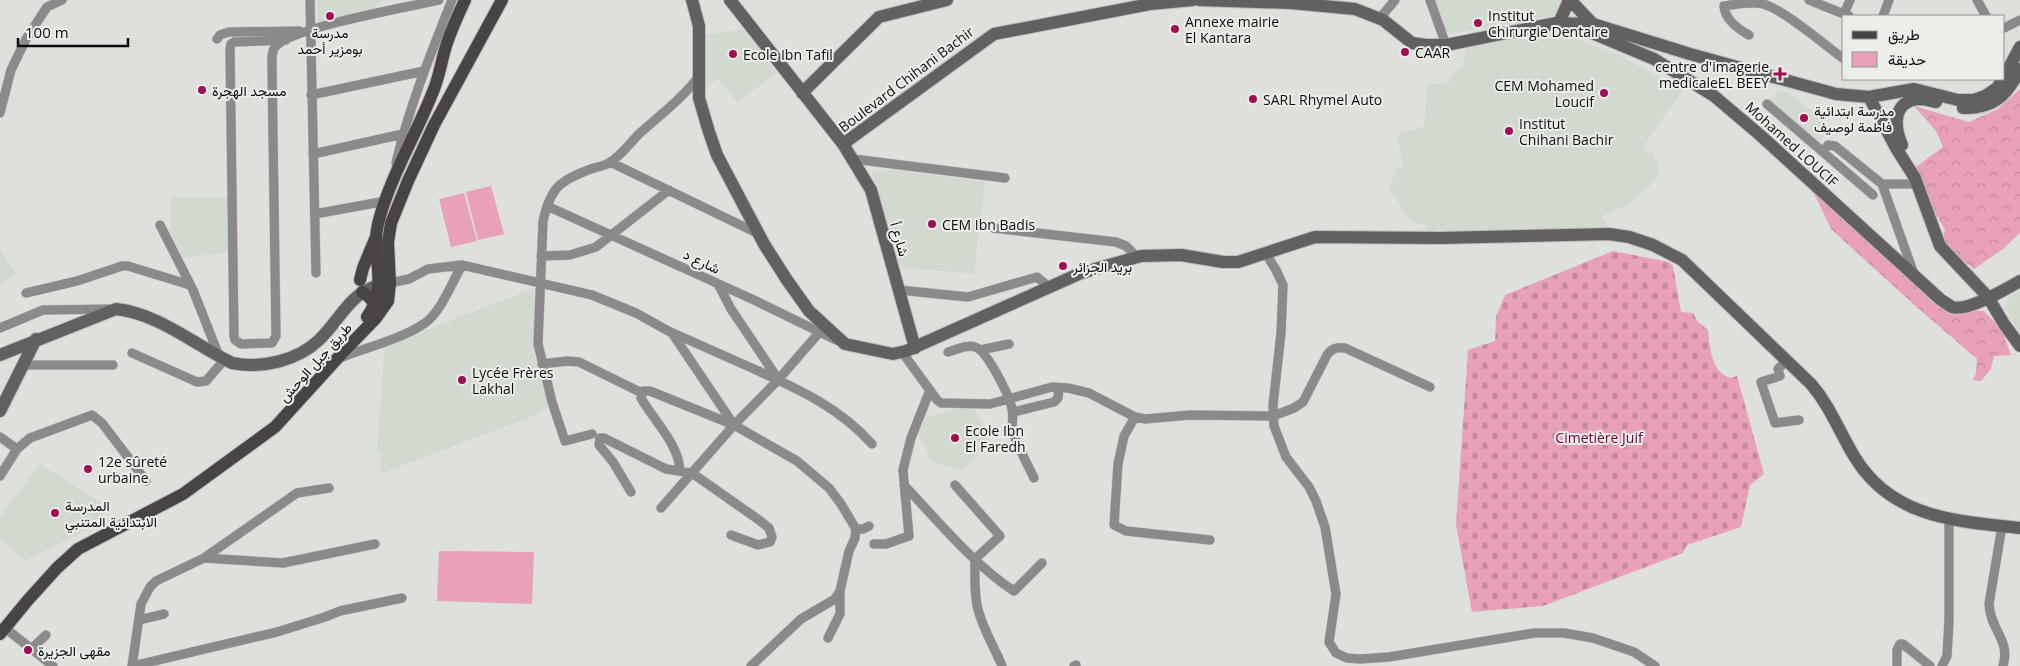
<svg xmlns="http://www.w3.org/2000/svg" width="2020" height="666" font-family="'Open Sans',Vazirmatn,sans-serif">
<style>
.built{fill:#d2d9ce}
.green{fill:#e8a1b7}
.forest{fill:url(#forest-crowns)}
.cemetery{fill:url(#cemetery-stones)}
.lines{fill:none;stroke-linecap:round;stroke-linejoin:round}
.street-casing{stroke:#bdbebb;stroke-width:10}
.secondary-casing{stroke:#bdbebb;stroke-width:14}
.primary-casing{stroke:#bdbebb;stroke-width:14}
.street{stroke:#8b8989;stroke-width:9}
.secondary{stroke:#636061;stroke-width:12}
.primary{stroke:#484445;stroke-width:12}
.poi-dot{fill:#a00e56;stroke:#ebede9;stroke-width:2}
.labels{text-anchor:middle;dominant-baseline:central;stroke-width:4;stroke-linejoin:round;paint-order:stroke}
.poi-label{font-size:14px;fill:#0d0e0c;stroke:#ebede9;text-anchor:start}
.street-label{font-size:14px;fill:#0d0e0c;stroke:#ebede9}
.park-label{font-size:14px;fill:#700039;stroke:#ebede9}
</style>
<defs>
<pattern id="forest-crowns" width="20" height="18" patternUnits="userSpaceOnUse" patternTransform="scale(1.25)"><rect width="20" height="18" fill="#e8a1b7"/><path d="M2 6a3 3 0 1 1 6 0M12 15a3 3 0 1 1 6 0" fill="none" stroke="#c6899c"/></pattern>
<pattern id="cemetery-stones" width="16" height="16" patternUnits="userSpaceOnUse" patternTransform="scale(1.25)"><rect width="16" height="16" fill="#e8a1b7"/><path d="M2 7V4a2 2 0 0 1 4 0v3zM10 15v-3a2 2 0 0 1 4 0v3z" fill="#c6899c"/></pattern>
</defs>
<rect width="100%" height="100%" fill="#dee0dc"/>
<path class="built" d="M317,0h66l-11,10h-3l-51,12z
M1435,0h130l-8,14 -4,2 -102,18 -7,-4z
M743,29l34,44 -40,29 -19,-23 -11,8 -3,-3 1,-49z
M1541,33l28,3 43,16 71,37 -42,61 12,4 5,11 1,9 -11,14 -22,18 -25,10 8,13 -21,-1 -134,5 -28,-1 -1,-9 -8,1 -14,-13 -7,-14 -8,-5 9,-24h6l-6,-33 27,-9 4,-42 19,1 9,-14 7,-5 5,-22z
M1779,91l9,2 11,7 14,12 10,11 4,10 -8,9 -51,-43z
M895,170l90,12 -11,92 -79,-8 -23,-94z
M172,197h56v55l-45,6 -13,-26z
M0,249l15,24 -15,12z
M537,287l-3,65 14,56 -10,6 -158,60 1,-20 -4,-1 7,-100 -2,-6z
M2020,290v42l-11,-15 -4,-13 7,-10z
M962,406l13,3 16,32 -29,30 -31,-10 -12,-27 7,-20 8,2z
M40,464l71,45 -29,23 -57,29 -25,-22v-22z"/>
<path class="green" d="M491,186l13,48 -26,6 -12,-48z
M464,193l13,48 -26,6 -12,-48z
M439,551l95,1 -2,52 -95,-3z"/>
<path class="forest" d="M2020,89v144l-17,16 -29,20 -21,-17 -11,-13 3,-9 -14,-25 -15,-38 27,-20 -7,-16 -22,-25 55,16 29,-13z
M1811,187l87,80 69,43 17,1 18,19 9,25 -17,1 -3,13 -10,12 -8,-1 3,-7 1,-14 -65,-56 -81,-74z"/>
<path class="cemetery" d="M1613,251l56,11 4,4 8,46 12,1 5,9 10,8c2,17 3,43 23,48l6,-2 27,98 -14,11 -9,42 -54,18 -4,8 -140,53 -71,6 -16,-87 12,-175 27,-9 1,-24 9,-22z"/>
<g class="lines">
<g class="street-casing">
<path id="street" d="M310,0l6,273
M1430,0l16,45
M1809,0l40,16
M1977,0l9,16
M1844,14l6,-14
M1883,16l6,-16
M1380,18l15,-18
M2004,28l16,-8
M1749,35c-11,-6 -24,-15 -25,-29 13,-2 27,-5 39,-2 20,5 63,42 81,55
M217,39l3,-4 9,-3 70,-1
M286,40l-52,2 -3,2 -1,5 4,287 1,4 6,4 31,-1 4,-7 -4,-270c0,-7 -1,-13 3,-19 17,-20 134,-40 164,-47
M311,95l113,-24
M1767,104l106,91
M0,113l11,-43 15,-31 21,-32 15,-7
M1823,152l5,-7 7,1 47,38 32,90
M313,154l90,-20
M853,159l152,19
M610,162l149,72
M396,163c13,-56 35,-110 56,-163
M1882,184h35
M547,206l207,94 82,40
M315,214l71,-13
M160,225l33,65 26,66
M993,228l123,14 10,4 11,11
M1266,254l10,16 7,15 -2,48 -8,72 1,21 12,31 23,30 7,14 9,26 11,67 -7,48 7,11 11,5 13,1 29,-2 145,-24h30l29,5 41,14 21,14
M541,256l29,-1 26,-8 73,-57
M390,283l19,-4 19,-10 34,-4 130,30 44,18 36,20 62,92
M718,284l13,25 47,70
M899,290l69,7 69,-20 12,10
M26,293l51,-12 45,-15h6l62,19
M0,328l43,-18 68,-1
M673,333c27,12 54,24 81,36 44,20 85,38 118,75
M980,350l29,-6
M902,352l35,48 4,3 49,1 62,-17 16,1 21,5 46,24 10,2 45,-4 83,1 21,-8 9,-6 24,-47c5,-7 10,-8 18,-7l85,39
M948,352c8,-2 19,-8 27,-5 12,3 35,50 37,62 2,8 -1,15 1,23 5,16 14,31 21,46
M132,353l65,29 9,-1 19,-22
M340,358c25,-10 64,-20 85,-35 15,-10 28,-42 37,-58
M1787,360l-9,9 2,7 -19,6 14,41 24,-3
M542,364l25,-3 12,1 63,31
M23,365h90
M1013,412l41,-10 4,-4 1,-10
M1135,417l-11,19 -6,28 -4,61 12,6 84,9
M592,434l-27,7 -13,-39 -14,-58 5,-123c8,-34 16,-40 48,-52 6,-2 13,-3 18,-6 11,-6 21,-20 30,-29 21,-19 43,-35 60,-58
M0,437l17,12
M680,471c-1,-27 -26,-50 -39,-73l2,-7h7l84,34 63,36 32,27 12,16 15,25 -1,9 -6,13 -9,40 -5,8 -34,20 -50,47
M0,476l17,-27 13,-11 62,-23 10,8 44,58
M904,485c32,34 72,82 110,106l28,-28
M955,485l45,51 -25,23c0,15 -1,31 2,46 4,21 17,41 25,61
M631,492l-18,-30 -14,-17 1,-7h4l62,31 26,4 67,47 10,8 3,9 -2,5 -12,3 -27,-10
M661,508l73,-83 44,-45 45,-52
M2002,526l-13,78c1,26 22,36 14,62
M856,529h7l6,-3
M874,544h12l23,-8 -6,-66 8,-32 19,-48
M204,558l79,5 92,-19
M139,620l25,-6
M5,628l48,38
M828,638l12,-24v-20
M31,649l15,-14
M132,666l9,-62 9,-17 6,-6 48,-23 93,-65 32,-5
M133,666l144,-34 48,-15 15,-6 62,-13
M1074,666l2,-1
M1897,666v-16l3,-6h3l27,22
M1942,666l5,-10 2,-35v-102"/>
</g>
<g class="secondary-casing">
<path id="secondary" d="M692,0l7,26v72l10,34 8,23 47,89 23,36 22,31 36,33 48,10 13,-3 175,-78 60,-17 40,-1 42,7h15l77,-25 125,1 169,-4 20,3 24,8 29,15 129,124c19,22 28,47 43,72 37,62 101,65 166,72
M730,0l113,144 28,46 44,158
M1199,0l92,3 64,6 28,11 29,23 14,2h20l110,-22 37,1 97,30 146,40 33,3 45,-8 44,11h16l11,-4 12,-8 6,-9
M1570,0l23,24
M1559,23l10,-23
M1592,33l62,26 60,37 46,39 181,165c4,2 7,5 11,7 15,5 54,-18 68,-26
M2004,77l16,-30
M802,93l77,-76 68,-17
M1869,97l27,51 19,30 25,68 48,51 16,27 16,22
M1963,108c30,1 44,-12 57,-39
M843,144l151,-110 156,-30 43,-4
M1902,145c-8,-18 -10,-45 18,-46 5,0 11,2 16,3
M0,355l116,-46c41,4 79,36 116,54 29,6 65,-2 87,-23 25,-24 30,-50 69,-57
M0,411l36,-72"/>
</g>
<g class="primary-casing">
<path id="primary" d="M360,280l3,-12 12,-29
M362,292l6,4 7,8
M367,317c23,-33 3,-58 11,-93 11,-45 37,-87 54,-130 7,-15 9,-32 14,-48 5,-16 12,-31 19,-46
M0,634l28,-34 29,-32 21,-19 105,-55 92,-67 70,-77 31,-32 12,-17 2,-18 -2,-41 3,-19 17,-42 26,-56 68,-125"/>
</g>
<use href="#street" class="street"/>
<use href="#secondary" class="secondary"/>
<use href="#primary" class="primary"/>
</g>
<g class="poi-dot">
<circle cx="330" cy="16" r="5"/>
<circle cx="1478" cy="23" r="5"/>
<circle cx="1175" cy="29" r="5"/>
<circle cx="1405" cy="52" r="5"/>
<circle cx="733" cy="54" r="5"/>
<path d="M1777.5 66.5h5v5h5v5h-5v5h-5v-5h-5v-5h5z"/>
<circle cx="202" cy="90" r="5"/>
<circle cx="1604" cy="93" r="5"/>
<circle cx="1253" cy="99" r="5"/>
<circle cx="1804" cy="118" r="5"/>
<circle cx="1509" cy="131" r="5"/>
<circle cx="932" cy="224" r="5"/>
<circle cx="1063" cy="266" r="5"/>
<circle cx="462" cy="380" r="5"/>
<circle cx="955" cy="438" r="5"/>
<circle cx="88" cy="469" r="5"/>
<circle cx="55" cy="513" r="5"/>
<circle cx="28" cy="650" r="5"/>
</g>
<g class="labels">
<g class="poi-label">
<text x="1488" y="15">Institut<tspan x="1488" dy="16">Chirurgie Dentaire</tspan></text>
<text x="1185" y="21">Annexe mairie<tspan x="1185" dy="16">El Kantara</tspan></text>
<text x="330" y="32" text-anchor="middle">مدرسة<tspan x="330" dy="16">بومزير أحمد</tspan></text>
<text x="1415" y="52">CAAR</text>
<text x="743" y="54">Ecole Ibn Tafil</text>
<text x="1769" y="66" text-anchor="end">centre d'imagerie<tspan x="1769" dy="16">medicaleEL BEEY</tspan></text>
<text x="1594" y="85" text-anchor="end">CEM Mohamed<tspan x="1594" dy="16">Loucif</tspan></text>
<text x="212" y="90">مسجد الهجرة</text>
<text x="1263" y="99">SARL Rhymel Auto</text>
<text x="1814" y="110">مدرسة ابتدائية<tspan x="1814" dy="16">فاطمة لوصيف</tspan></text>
<text x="1519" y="123">Institut<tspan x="1519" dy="16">Chihani Bachir</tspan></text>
<text x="942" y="224">CEM Ibn Badis</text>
<text x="1073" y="266">بريد الجزائر</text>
<text x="472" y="372">Lycée Frères<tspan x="472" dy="16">Lakhal</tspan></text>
<text x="965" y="430">Ecole Ibn<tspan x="965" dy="16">El Faredh</tspan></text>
<text x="98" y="461">12e sûreté<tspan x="98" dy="16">urbaine</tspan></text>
<text x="65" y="505">المدرسة<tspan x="65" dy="16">الابتدائية المتنبي</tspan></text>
<text x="38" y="650">مقهى الجزيرة</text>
</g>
<g class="street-label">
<text transform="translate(906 79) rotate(-37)">Boulevard Chihani Bachir</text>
<text transform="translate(1792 144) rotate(42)">Mohamed LOUCIF</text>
<text transform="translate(900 239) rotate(74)">شارع أ</text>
<text transform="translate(702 261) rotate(25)">شارع د</text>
<text transform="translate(315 362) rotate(-48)">طريق جبل الوحش</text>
</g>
<g class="park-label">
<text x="1599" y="437">Cimetière Juif</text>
</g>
</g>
<rect x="1842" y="15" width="162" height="65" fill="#ebede9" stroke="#929491"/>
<rect x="1852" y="31" width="25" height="8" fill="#484445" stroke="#929491"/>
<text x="1888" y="40" font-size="15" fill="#0d0e0c">طريق</text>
<rect x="1852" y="52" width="25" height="15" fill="#e8a1b7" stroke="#929491"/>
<text x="1888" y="65" font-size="15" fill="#0d0e0c">حديقة</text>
<path d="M18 38v8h110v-8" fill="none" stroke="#0d0e0c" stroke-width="2.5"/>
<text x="25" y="38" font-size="15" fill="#0d0e0c" stroke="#ebede9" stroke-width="4" paint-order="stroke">100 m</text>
</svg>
